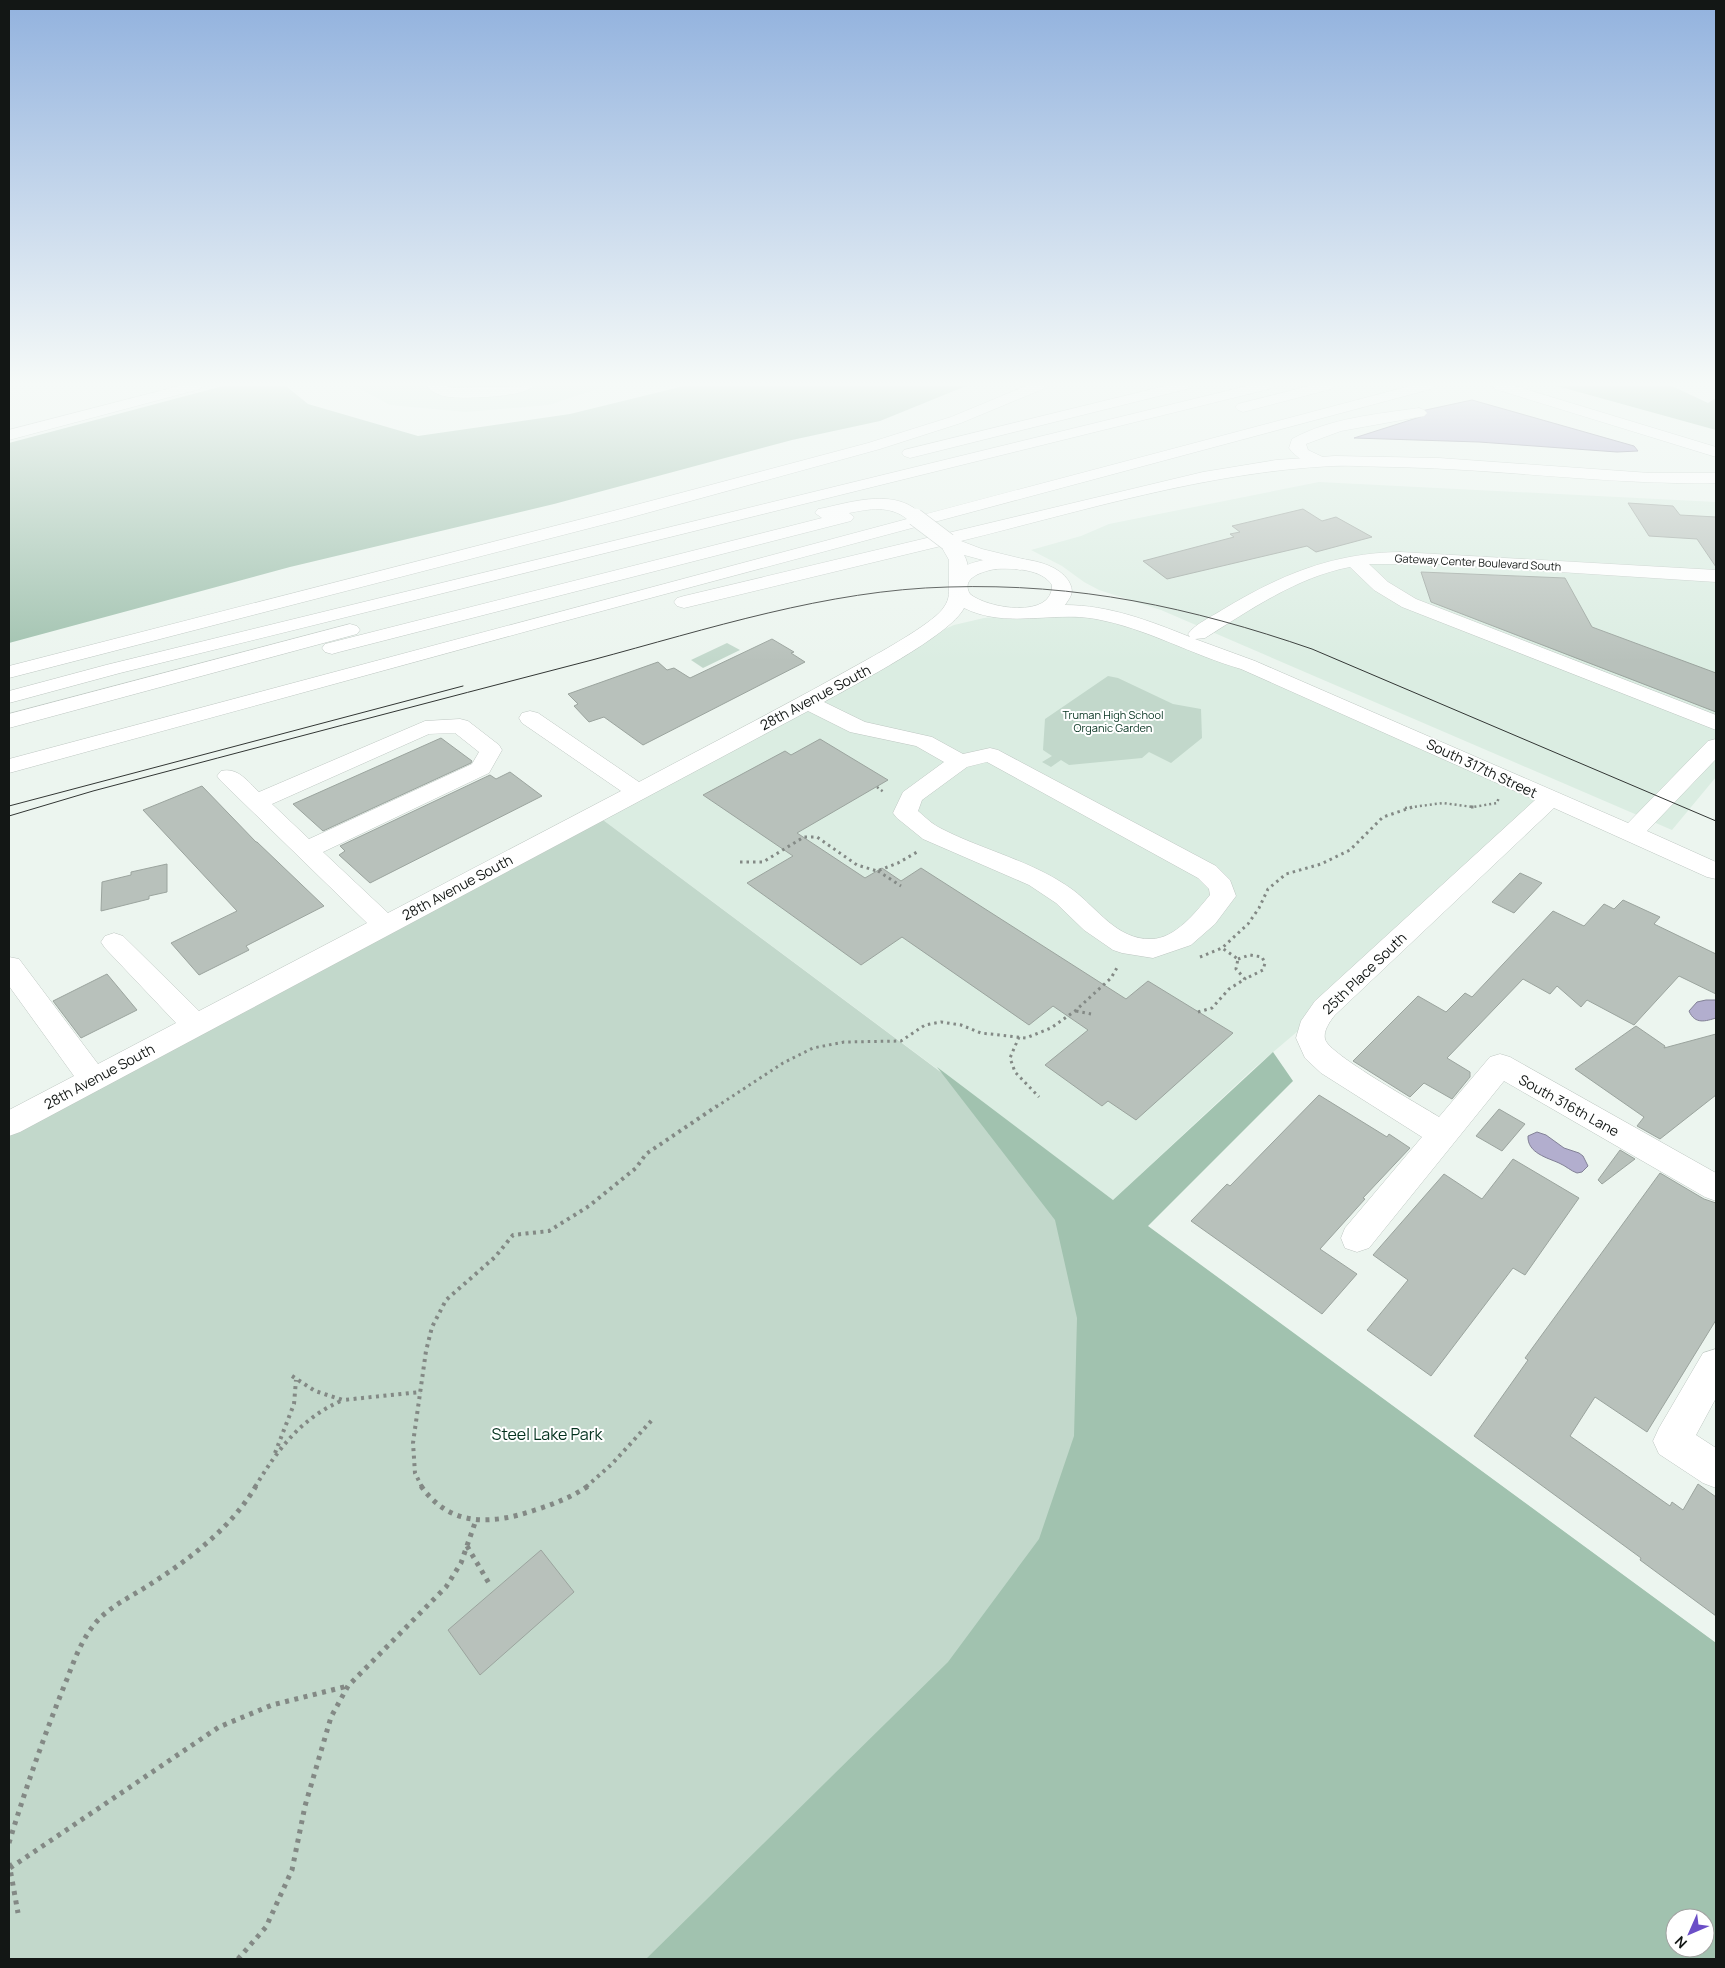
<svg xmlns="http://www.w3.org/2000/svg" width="1725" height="1968" font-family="Manrope,sans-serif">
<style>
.built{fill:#dbede2}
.green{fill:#c2d8cb;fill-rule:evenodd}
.forest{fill:#a1c2af;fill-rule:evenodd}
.water{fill:#b2aece;stroke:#828196}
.building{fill:#b8c1bb;stroke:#9ba49e}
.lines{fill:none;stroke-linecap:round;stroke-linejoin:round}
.minor-casing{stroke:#bec7c2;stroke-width:1}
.major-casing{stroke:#bec7c2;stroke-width:1}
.highway-casing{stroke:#bec7c2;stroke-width:1}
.path-far3{stroke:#838985;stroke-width:2.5;stroke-dasharray:2 3;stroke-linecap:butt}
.path-far2{stroke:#838985;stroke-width:3;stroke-dasharray:2.5 4;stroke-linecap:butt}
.path-far1{stroke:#838985;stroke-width:4;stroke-dasharray:3 4.5;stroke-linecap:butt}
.path{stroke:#838985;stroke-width:5;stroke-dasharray:4 5.5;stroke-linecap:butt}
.minor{fill:#fff;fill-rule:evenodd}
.major{fill:#fff;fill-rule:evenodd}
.highway{fill:#fff;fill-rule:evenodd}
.tram{stroke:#323634;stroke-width:1}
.highway-bridge-casing{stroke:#bec7c2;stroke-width:18;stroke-linecap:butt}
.highway-bridge{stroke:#fff;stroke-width:17}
.labels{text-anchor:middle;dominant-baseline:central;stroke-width:4;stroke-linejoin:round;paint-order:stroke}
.far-street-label{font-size:11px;fill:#131715;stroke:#fff}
.far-park-label{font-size:11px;fill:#04321e;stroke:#fff}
.street-label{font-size:14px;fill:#131715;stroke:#fff}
.near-park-label{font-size:16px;fill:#04321e;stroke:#fff}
</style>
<rect width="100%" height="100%" fill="#ecf5ef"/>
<path class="built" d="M355,386h251l-57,19 -83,7 -76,-7z
M1319,482l397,20v275l-44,53 -511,-220 -62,-20 -15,-8 -22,-16 -31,-16 50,-14 28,-12z
M1065,610l106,20 379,169 -225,209 -74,63 -138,129 -518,-386 309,-167 50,-22 30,-7z"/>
<path class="green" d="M727,643l13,7 -37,18 -12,-8z
M1108,676l10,2 55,26 28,5 1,29 -31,25 -22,-11 -7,6 -73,7 -8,-5 -10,7 -9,-5 10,-6 -9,-6 2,-31z
M595,814l552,412 569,417v316h-1707v-835zM1675,1918h30v30h-30z"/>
<path class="forest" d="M223,386h63l22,18 110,32 152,-22 114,-28h282l-86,35 -88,19 -238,64 -264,63 -281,76v-200z
M1557,386h115l36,17 8,-5v32z
M1273,1052l20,29 -145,145 568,417v316h-1070l302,-297 91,-123 35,-103 3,-118 -22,-98 -118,-153 176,133zM1675,1918h30v30h-30z"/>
<path class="water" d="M1472,400l162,46 4,5 -21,1 -138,-10 -125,-4 69,-22 -2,-5z
M1706,1000h10v18c-10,3 -21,7 -27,-7l8,-9z
M1537,1132l9,3 18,13 15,5 4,3 5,10 -6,6 -5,1c-6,-2 -11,-7 -18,-10 -11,-5 -32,-10 -31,-27z"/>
<path class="building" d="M1628,503l45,3 7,9 36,2v50l-19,-28 -48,-3z
M1303,509l19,12 14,-4 36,20 -56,15 -9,-6 -140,33 -24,-18 91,-24 -4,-3 10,-2 -8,-6z
M1421,572l144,6 27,49 124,46v39l-285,-110z
M772,639l22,13 -3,1 14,9 -162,83 -39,-28 -15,5 -15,-16 4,-2 -10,-10 90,-32 9,8 7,-2 16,10z
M441,738l31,23 -1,2 -148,68 -30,-27z
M820,739l68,41 -91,53 68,45 17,-10 19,13 20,-13 205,131 22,-18 85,52 -97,87 -28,-19 -6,5 -57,-41 43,-35 -35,-24 -24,19 -127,-88 -41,28 -114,-82 46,-27 -90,-61 82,-44 6,4z
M510,772l32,24 -172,87 -31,-28 6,-4 -5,-5 150,-71 6,4z
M202,786l54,56h1l67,64 -78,40 3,4 -50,25 -28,-32 66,-32 -94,-101z
M167,864v28l-18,4v3l-48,12 1,-29 29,-7v-3z
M1520,873l22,10 -28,30 -22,-11z
M1623,900l37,17 -6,7 62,30v40l-37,-18 -45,49 -47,-25 -6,7 -24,-21 -7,8 -27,-15 -76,79 23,14v5l-18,22 -28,-16 -14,14 -57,-36 65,-65 28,16 19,-19 7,4 81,-86 31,15 20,-22 10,5z
M107,974l30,36 -56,28 -28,-37z
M1636,1026l29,20 -1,2 52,-14v61l-56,44 -23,-13 7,-9 -69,-48z
M1319,1095l68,42 2,-3 21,14 -47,50 2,1 -45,50 37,25 -35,40 -131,-93 36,-37 3,2z
M1499,1109l26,15 -23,27 -26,-15z
M1620,1150l15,9 -33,25 -4,-4z
M1513,1159l66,39 -54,77 -12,-7 -82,108 -64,-46 41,-50 -35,-25 71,-81 38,25z
M1660,1173l44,26 12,4v117l-69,112 -52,-35 -25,39 100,70 2,-4 11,8 15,-26 18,13v119l-76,-56 1,-2 -167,-122 54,-76 -3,-2z
M541,1550l33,42 -94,83 -32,-45z"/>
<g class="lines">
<g class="minor-casing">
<path id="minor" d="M179,386h23l-2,3 -191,51v-10z
M427,386h19l6,2 81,-2c-7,11 -68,13 -83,11 -7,0 -20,-5 -23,-11z
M1419,408l5,2 3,3 -3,3 -83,15 -35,13 2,6 19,9 2,3 -2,3c-13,4 -31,-7 -38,-17l3,-9c38,-21 85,-25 127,-31z
M1400,552l316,18v12l-280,-18h-67l19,18 28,17 300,116v15l-314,-123 -28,-17 -24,-23c-53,10 -100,43 -145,71l-10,1 60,22 373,162 80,-82 8,-2v20l-69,72 69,31v17l-9,-2 -153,-69 -219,207c-5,6 -12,16 -10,24 3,15 97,67 114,78l51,-60 10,-3 10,3 206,116v28l-11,-4 -201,-116 -135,167 -12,4 -12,-4 -4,-10 4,-10 77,-91 -101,-64 -16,-15 -9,-20 5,-17 14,-20 220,-201 -294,-131c-49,-14 -95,-41 -145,-50 -44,-8 -90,10 -132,-11 -13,27 -110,77 -140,94l41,20 67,15 31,17 27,-6 8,2 218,116 14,14 6,16 -21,28 -24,21 -38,13 -31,-5 -9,-3 -29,-20 -28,-27 -27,-18 -106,-46 -26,-21 -4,-5 10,-21 41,-30 -28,-16 -66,-14 -42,-21 -788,421 -11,4v-26l65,-34 -65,-90v-29l10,2 79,105 78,-41 -71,-75 -4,-6 4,-6 9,-3 9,3 76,75 168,-88 -146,-142 -4,-5 4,-5c17,-4 26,10 38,21l166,-71 35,-2 8,2 31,24 3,5 -13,23 -166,79 65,61 233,-122 -99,-68 -3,-5 3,-5 8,-2 8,2 101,69c77,-41 155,-81 231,-124 16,-9 66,-37 74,-51 7,-10 4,-15 5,-25 4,-7 9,-12 16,-16 26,-13 86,-11 103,14 3,5 5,10 3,15 -1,3 -4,7 -6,10 44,0 85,16 125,32l-2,-3c7,-10 23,-17 34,-24 58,-35 110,-57 178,-58zM996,569c18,-1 46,0 56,16 1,34 -64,24 -82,9 -10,-16 13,-23 26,-25zM455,733l24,19 -7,12 -163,75 -37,-35 157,-70zM987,762l211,116 11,11 1,6c-14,17 -35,44 -59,44 -34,1 -54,-31 -78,-49 -40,-29 -88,-39 -131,-61 -9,-4 -17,-12 -24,-18l4,-11 45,-33z
M1716,1349v49l-20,37 20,13v40l-13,-5 -44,-29 -6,-13 6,-13 44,-75z"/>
</g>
<g class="major-casing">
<path id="major" d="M1493,386h22l201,61v10l-221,-68z"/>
</g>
<g class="highway-casing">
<path id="highway" d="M1026,386h19l-2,3 -82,34 -81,26 -255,70 -616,159v-12l604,-155 255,-68 83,-26z
M1165,386h24l-2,3 -277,69 -6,-2 -2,-3 2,-3z
M1247,386h24l-2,3 -1149,284 -111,30v-12l97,-26z
M1309,386h24l-2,3 -88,23 -5,-2 -3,-3 3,-3z
M1410,386h23l-2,3 -885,237 -537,147v-14l898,-240c-17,-14 -38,-10 -58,-6l5,4 -3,4 -512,131 -7,2 -7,-2 -3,-4 3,-4 497,-126 -7,-5 3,-4 6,-1c30,-7 74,-20 98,7z
M1335,456l104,2 211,15h66v10c-107,2 -214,-14 -322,-16 -20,0 -41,-2 -61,-1 -125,6 -251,45 -372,75l21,8 45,11 2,4 -2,4 -7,2 -56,-15c5,8 6,23 1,31l-7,2 -7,-2 -2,-4v-22l-8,-14 -257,62 -7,-2 -3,-4 3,-4 7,-2 519,-124 73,-12z
M350,624l7,2 3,4 -3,4 -348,94v-14z"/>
</g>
<path class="path-far3" d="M877,787l8,6
M1405,808l38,-5 30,4 24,-4 2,-6"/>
<path class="path-far2" d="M1471,807h4
M740,862h23l41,-25h13l40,28 20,6 21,-8 19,-11
M878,871l23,15
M1200,957l22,-9 26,-24 11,-16 9,-19 18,-15 35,-10 29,-14 33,-33 30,-10
M1238,959l12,-4 12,2 3,6 -2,7 -18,9
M1076,1011l15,3
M1198,1012l14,-4 17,-19 16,-10 -9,-10 2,-10 -16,-11
M1019,1037l-9,21 5,14 24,25
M716,1107l67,-44 30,-15 31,-6 57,-1 24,-16 16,-3 20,3 20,8 45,5 25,-10 24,-17 36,-33 7,-12"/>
<path class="path-far1" d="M292,1376l23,15 28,9 78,-8
M275,1453l19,-49 2,-24
M255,1487c23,-38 46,-69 88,-87
M422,1487l-7,-14 -2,-30 13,-92 6,-24 14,-27 49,-43 18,-22 36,-4 40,-25 47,-38 10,-14 71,-48
M586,1487l26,-23 40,-44"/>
<path class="path" d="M421,1486c29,41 70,39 114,24 19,-6 37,-13 53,-24
M467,1546l23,39
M9,1843c17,-56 36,-110 58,-164 8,-21 16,-43 32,-60 14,-14 33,-23 50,-34 41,-26 82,-57 107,-99
M9,1863l9,50
M10,1868l209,-141 53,-22 76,-19
M238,1959l28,-32 26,-57 13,-64 26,-89 17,-31 98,-99 15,-24 15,-43"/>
<use href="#minor" class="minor"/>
<use href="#major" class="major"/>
<use href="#highway" class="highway"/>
<path class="tram" d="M9,806l454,-120
M9,816l84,-25c166,-44 333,-88 499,-131 116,-31 235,-70 356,-73 130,-4 242,20 364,62l404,172"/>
<g class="highway-bridge-casing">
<path id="highway-bridge" d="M915,517l33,25"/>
</g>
<use href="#highway-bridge" class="highway-bridge"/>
</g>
<linearGradient id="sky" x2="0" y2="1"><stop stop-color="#92b2de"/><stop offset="0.58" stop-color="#f6faf8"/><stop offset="1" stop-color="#f6faf8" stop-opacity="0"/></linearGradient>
<rect width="1725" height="661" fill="url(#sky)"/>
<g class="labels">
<g class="far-street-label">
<text transform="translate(1478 562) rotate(3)">Gateway Center Boulevard South</text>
</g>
<g class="far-park-label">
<text x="1113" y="714">Truman High School<tspan x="1113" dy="13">Organic Garden</tspan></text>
</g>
<g class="street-label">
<text transform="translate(815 697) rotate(-28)">28th Avenue South</text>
<text transform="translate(1482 768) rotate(25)">South 317th Street</text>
<text transform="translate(457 887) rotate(-28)">28th Avenue South</text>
<text transform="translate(1364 973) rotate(-44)">25th Place South</text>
<text transform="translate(99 1076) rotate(-28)">28th Avenue South</text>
<text transform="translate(1569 1105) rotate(29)">South 316th Lane</text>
</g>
<g class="near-park-label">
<text x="547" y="1434">Steel Lake Park</text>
</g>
</g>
<rect width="1725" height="1968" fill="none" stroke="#131715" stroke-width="20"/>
<g transform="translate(1690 1933) rotate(225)"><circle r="24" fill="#ffffff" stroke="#a1a2a1"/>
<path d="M0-4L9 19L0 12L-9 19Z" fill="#6b4ec7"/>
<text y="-8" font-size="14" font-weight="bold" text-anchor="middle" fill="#131715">N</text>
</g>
</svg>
